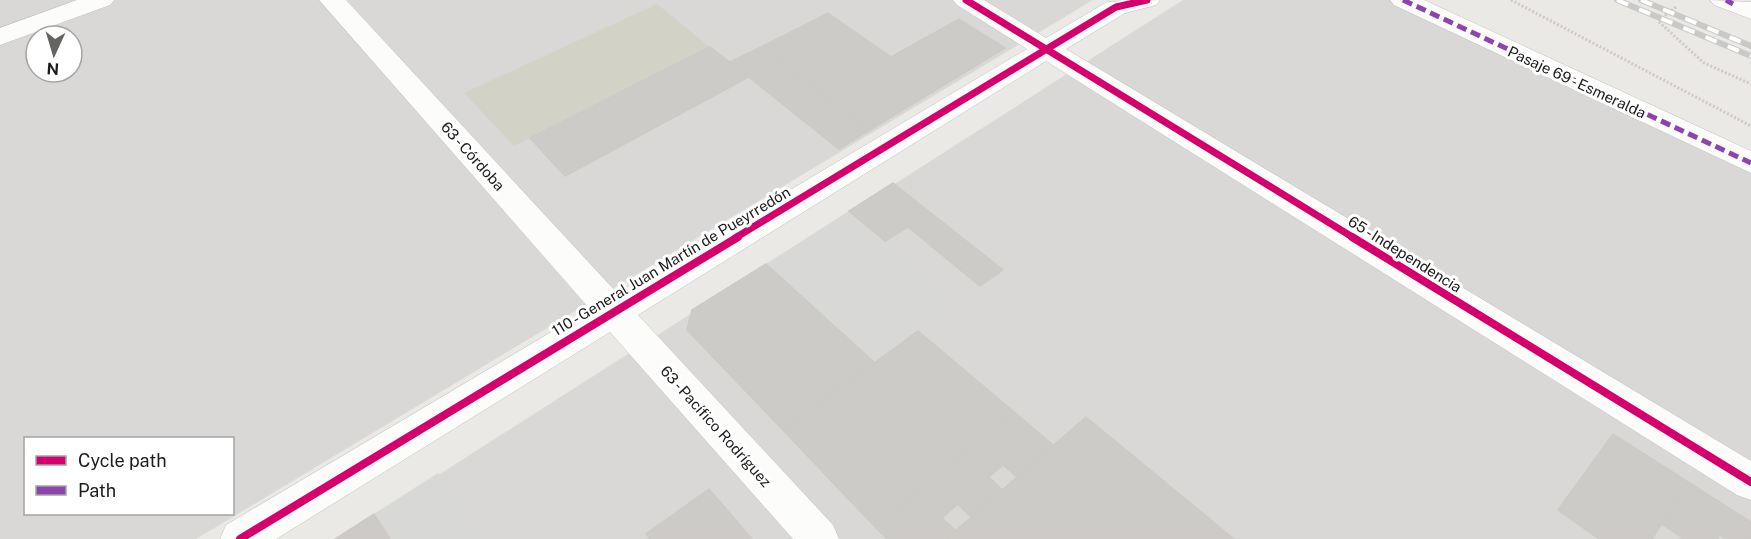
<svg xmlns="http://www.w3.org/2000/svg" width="1751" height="539" font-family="'Public Sans',sans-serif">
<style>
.residential{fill:#d9d8d6;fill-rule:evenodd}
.religious{fill:#d8d8d6}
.construction{fill:#d3d2c7}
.building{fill:#cdcbc8;stroke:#cdcac6;stroke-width:1.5}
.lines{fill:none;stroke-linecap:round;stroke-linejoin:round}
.minor-casing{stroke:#c1c1bf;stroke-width:1}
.path{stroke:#d4c8c6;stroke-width:3;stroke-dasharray:2 2;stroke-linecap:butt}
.minor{fill:#fcfcfb;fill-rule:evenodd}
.rail-casing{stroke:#c9c9c8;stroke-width:6}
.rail{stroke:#fff;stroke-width:4;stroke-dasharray:12;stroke-linecap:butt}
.quiet{stroke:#8e44ad;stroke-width:5;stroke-dasharray:10 5;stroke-linecap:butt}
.cycleway-far1-casing{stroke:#fff;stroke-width:10}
.cycleway-casing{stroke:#fff;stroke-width:12}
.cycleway-far1{stroke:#d6006c;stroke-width:7}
.cycleway{stroke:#d6006c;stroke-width:8}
.labels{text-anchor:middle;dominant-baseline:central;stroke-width:6;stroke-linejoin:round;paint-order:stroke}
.street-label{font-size:15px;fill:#1c1c1c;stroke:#fff}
</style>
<rect width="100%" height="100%" fill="#eae9e5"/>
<path class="residential" d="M0,0h1093l-897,539h-196zM36,36h36v36h-36zM26,438h206v76h-206z
M1183,0h207l361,170v369h-1413z"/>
<path class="religious" d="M849,211l109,91 -83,61 -109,-99z
M438,473l44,66h-92l-16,-25z"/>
<path class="construction" d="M657,4l53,43 -196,99 -50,-53z"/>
<path class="building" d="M828,13l63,44 68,-38 46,29 -135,82 -109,-83z
M710,47l39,30 -184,99 -35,-38z
M761,47l109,83 -31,19 -109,-87z
M893,183l110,87 -23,16 -72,-59 -23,14 -36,-30z
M766,264l109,99 -92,67 -96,-100 5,-20z
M918,331l95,80 -137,117 -93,-98z
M1013,411l40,34 -36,32 -14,-12 -14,12 13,13 -31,27 -13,-13 -16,14 14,13 -10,8h-59l-11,-11z
M1086,417l148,122h-288z
M1613,434l75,48 -36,57h-53l-41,-29z
M1688,482l63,40v17h-25l-6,-4 -3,4h-33l-22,-15z
M709,489l43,50h-102l-4,-5z
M374,514l16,25h-55z"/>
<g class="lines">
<g class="minor-casing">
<path id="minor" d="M77,0h37l-4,5 -110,40v-17z
M319,0h27l271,293 410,-244 -70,-44 -4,-5h31l62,38 61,-36 53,-2 -4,5 -31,8 -59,36 685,412v39l-14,-5 -691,-434 -408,254 195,210 6,14h-46l-183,-207 -334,207h-56l6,-14 364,-216z
M1390,0h34l327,151v22l-357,-168z
M1710,0l41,2v17l-37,-14z"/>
</g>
<path class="path" d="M1511,0l240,126
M1676,7l-18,14 46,42 47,21"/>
<use href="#minor" class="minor"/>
<g class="rail-casing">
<path id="rail" d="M1617,0l134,56
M1641,0l110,46"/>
</g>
<use href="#rail" class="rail"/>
<path class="quiet" d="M1403,0l348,163
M1726,0l7,4"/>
<g class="cycleway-far1-casing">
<path id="cycleway-far1" d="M966,0l388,238
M735,238l381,-231 31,-7"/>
</g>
<g class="cycleway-casing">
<path id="cycleway" d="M1352,237l399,245
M240,539l498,-302"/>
</g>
<use href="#cycleway-far1" class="cycleway-far1"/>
<use href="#cycleway" class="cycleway"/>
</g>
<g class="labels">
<g class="street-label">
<text transform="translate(1577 82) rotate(25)">Pasaje 69 - Esmeralda</text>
<text transform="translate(473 156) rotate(48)">63 - Córdoba</text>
<text transform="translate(1405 254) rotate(32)">65 - Independencia</text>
<text transform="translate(671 261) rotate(-31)">110 - General Juan Martín de Pueyrredón</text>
<text transform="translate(716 426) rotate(48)">63 - Pacífico Rodríguez</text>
</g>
</g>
<rect x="24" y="437" width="210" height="78" fill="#ffffff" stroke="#a4a4a4" stroke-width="1.5"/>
<rect x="36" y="456" width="30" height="9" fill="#d6006c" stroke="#a4a4a4" stroke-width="1.5"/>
<text x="78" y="467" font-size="18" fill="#1c1c1c">Cycle path</text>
<rect x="36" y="486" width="30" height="9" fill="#8e44ad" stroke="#a4a4a4" stroke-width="1.5"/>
<text x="78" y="497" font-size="18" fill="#1c1c1c">Path</text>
<g transform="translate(54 54) rotate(184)"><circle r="28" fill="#ffffff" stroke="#a4a4a4" stroke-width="1.5"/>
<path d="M0-4.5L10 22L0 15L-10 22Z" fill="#646462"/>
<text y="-9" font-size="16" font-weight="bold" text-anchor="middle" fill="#1c1c1c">N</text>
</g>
</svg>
